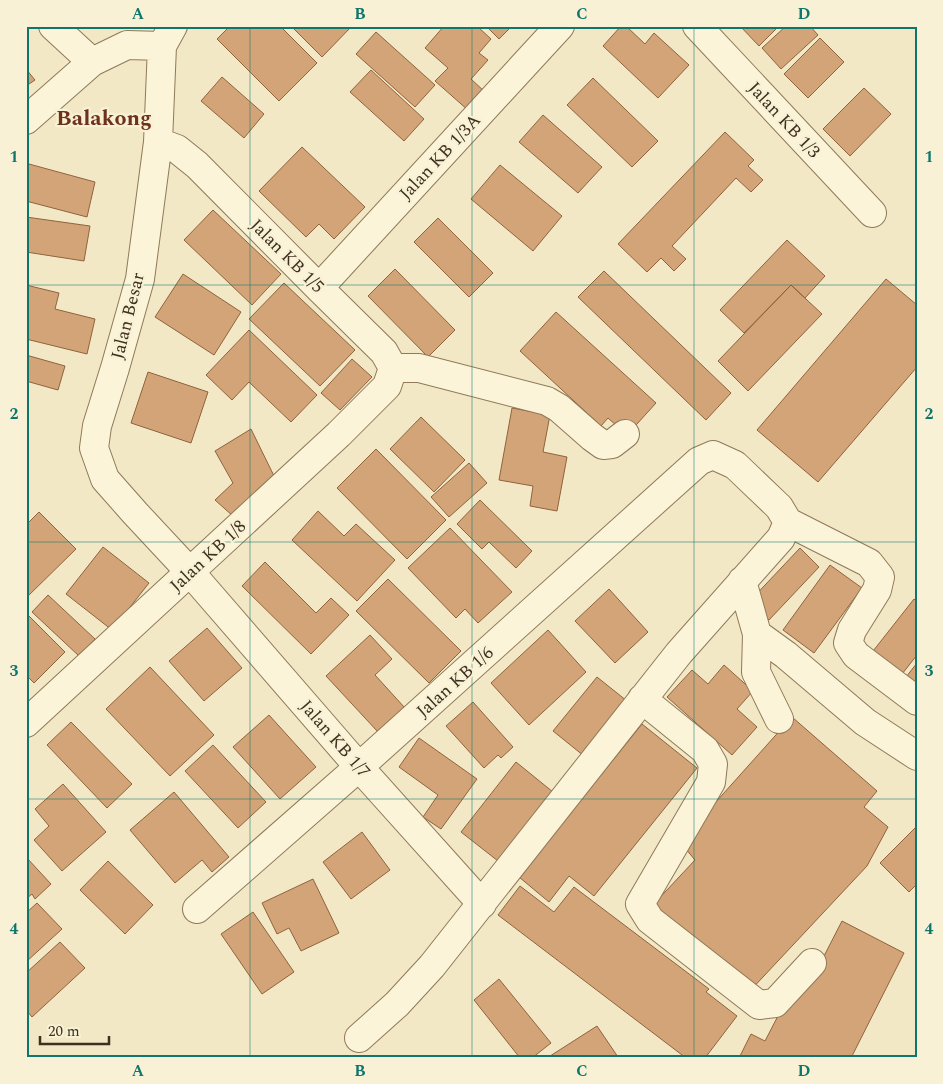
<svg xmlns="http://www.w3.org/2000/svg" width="943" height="1084" font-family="Spectral,serif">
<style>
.building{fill:#d3a478;stroke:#90633d}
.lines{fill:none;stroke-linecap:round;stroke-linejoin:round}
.minor-casing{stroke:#8f7959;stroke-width:30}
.minor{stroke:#fbf4d9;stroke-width:28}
.grid{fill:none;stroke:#0f766e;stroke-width:1;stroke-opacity:0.55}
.labels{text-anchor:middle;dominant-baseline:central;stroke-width:4.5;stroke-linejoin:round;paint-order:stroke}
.street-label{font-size:18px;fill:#3e301e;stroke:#f8f1d5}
.district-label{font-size:22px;font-weight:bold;fill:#6e311a;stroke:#f8f1d5}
.neatline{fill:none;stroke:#0f766e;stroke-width:2}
.grid-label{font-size:16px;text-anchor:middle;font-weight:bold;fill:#0f766e}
</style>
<rect width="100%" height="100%" fill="#f2e8c5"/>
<path class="building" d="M230,26h50l37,37 -38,38 -62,-62z
M291,26h61l-30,31z
M444,26h33l14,13 -12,14 9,7 -17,19 14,13 -16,19 -34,-30 13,-13 -23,-20z
M486,26h26l-13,13z
M621,26h5l19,18 9,-11 35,32 -31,33 -55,-52z
M740,26h39l-20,20z
M786,26h24l8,9 -37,34 -19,-21z
M376,32l59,53 -20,22 -59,-53z
M820,38l24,24 -36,36 -24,-24z
M26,69l9,11 -9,6z
M371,70l53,49 -20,22 -54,-49z
M222,77l42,37 -20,24 -43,-37z
M593,78l65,63 -26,26 -65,-62z
M864,88l27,26 -41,42 -27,-27z
M543,115l59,52 -24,26 -59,-51z
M725,132l29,28 -6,6 15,14 -12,12 -15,-14 -64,68 14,13 -12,12 -13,-13 -14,14 -29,-28z
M302,147l63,60 -31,32 -15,-15 -13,13 -47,-46z
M29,164l66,18 -8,35 -61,-16v-28z
M500,165l62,51 -29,35 -62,-52z
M213,210l68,64 -29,31 -68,-65z
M26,217l64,9 -6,35 -58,-9z
M438,218l55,55 -24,24 -55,-55z
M787,240l38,36 -20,22 -14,-13 -47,48 -24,-23z
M395,269l60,61 -27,27 -60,-61z
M604,271l127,122 -25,27 -128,-123z
M183,274l58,38 -27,43 -59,-38z
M886,279l31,26v62l-99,115 -61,-52z
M284,283l71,67 -35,36 -71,-67z
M26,285l33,8 -4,16 40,10 -8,35 -61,-15z
M791,285l31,29 -74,77 -30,-30z
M556,312l100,91 -29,32 -19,-17 -7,8 -81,-75z
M249,330l68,65 -26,27 -42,-40 -17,18 -26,-25z
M26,355l39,11 -7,24 -32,-9z
M352,359l20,18 -32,33 -19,-17z
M148,372l60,20 -17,51 -60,-20z
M512,408l38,7 -7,37 24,5 -10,54 -27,-5 3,-20 -34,-6z
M421,417l44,43 -31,32 -44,-43z
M251,429l24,49 -41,39 -19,-17 18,-17 -18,-32z
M376,449l70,71 -39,39 -70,-71z
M469,463l18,20 -38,34 -18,-20z
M480,500l52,51 -16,17 -27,-26 -7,7 -25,-25z
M318,511l26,25 12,-12 39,36 -38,41 -65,-61z
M39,512l37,37 -50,49v-73z
M450,528l62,64 -34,31 -13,-14 -9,9 -48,-50z
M103,547l46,36 -37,47 -46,-36z
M800,548l19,19 -50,53 -20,-18z
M265,562l51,51 15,-15 18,17 -38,39 -69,-68z
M830,565l32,23 -48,65 -31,-23z
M388,579l73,72 -32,32 -73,-72z
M609,589l39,43 -33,31 -40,-42z
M48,595l47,44 -16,17 -47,-44z
M914,599l3,2v54l-22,28 -29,-23z
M29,616l36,36 -31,31 -8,-8v-56z
M207,628l35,40 -38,33 -35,-40z
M548,630l38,42 -57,53 -38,-42z
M370,635l22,24 -17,16 30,33 -27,24 -52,-56z
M917,663v36l-18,-13z
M724,665l29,26 -16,18 20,18 -25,28 -65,-58 25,-27 16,14z
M150,667l64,68 -44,41 -64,-67z
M597,677l30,24 -43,55 -31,-25z
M473,702l40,45 -12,11 -3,-3 -14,13 -38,-42z
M269,715l47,52 -36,32 -47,-52z
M792,717l85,74 -13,16 24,20 -21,39 -119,127 -97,-86 44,-47 -15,-18z
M71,722l61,62 -25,24 -60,-63z
M642,724l55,44 -103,128 -25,-20 -20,26 -30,-25z
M419,738l58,41 -36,50 -18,-12 15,-22 -39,-28z
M213,745l53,57 -28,26 -53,-57z
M516,762l37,30 -55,69 -37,-29z
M63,784l43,48 -44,39 -28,-31 15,-14 -14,-17z
M174,792l55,65 -17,15 -10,-12 -27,23 -45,-53z
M917,826v58l-8,8 -29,-29z
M362,832l28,38 -39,29 -28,-37z
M26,857l25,27 -16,15 -3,-5 -6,5z
M108,861l45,44 -28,29 -45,-44z
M313,879l26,54 -38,18 -12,-23 -12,6 -15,-31z
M520,886l34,26 20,-25 135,102 -3,3 31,24 -32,42h-19l-188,-143z
M37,903l25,26 -36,33v-49z
M253,912l41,60 -32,22 -41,-60z
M842,921l62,32 -53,105h-112l12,-24 14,7 29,-56 12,6z
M60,942l25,26 -53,49 -6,-7v-37z
M499,979l52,64 -19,15h-12l-46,-58z
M597,1026l21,31 -71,1z"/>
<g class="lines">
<g class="minor-casing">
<path id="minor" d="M53,26l39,36
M173,26l-11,20 -4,96 -18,137 -25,89 -18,58 -3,22 11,31 30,34 55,59 169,195 123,137
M697,26l175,187
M26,120l66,-58 35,-17 35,1
M319,288l241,-262
M393,368h26l128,33 12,7 33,29 11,8 9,-1 13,-10
M788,522l81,41 11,14 -3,13 -25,40 -4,13 8,12 61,46
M742,581l15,53 -1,38 23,47
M757,634l29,21 79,67 52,34
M642,699l63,51 8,14 -2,18 -71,122 10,16 109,85 16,-2 37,-40
M26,723l313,-289 48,-48 6,-18 -9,-16 -65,-64 -122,-123 -20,-16 -19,-7
M197,909l162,-142 340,-306 14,-6 22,10 44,42 9,15 -7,16 -102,115 -247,313 -35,38 -38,34"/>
</g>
<use href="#minor" class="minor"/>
</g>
<path class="grid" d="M250,26v1032M472,26v1032M694,26v1032M26,285h891M26,542h891M26,799h891"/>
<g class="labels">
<g class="street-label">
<text transform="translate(784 120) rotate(47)">Jalan KB 1/3</text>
<text transform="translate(440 157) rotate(-47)">Jalan KB 1/3A</text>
<text transform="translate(287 256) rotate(45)">Jalan KB 1/5</text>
<text transform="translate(128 316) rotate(-76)">Jalan Besar</text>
<text transform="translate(208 556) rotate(-43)">Jalan KB 1/8</text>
<text transform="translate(455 682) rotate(-42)">Jalan KB 1/6</text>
<text transform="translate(335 739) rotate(49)">Jalan KB 1/7</text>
</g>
<g class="district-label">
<text x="104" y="118">Balakong</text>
</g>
</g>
<rect width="943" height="1084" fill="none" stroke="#f8f1d5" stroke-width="55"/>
<path d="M40 1036v8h69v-8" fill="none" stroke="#3e301e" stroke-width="2.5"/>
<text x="48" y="1036" font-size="15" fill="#3e301e" stroke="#f8f1d5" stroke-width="4" paint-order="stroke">20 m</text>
<rect x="28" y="28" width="888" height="1028" class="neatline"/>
<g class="grid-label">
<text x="138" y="19">A</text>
<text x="360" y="19">B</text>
<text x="582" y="19">C</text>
<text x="804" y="19">D</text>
<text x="14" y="162">1</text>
<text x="929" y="162">1</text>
<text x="14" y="419">2</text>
<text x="929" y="419">2</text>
<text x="14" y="676">3</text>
<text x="929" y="676">3</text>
<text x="14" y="934">4</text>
<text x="929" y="934">4</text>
<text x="138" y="1076">A</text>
<text x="360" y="1076">B</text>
<text x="582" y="1076">C</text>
<text x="804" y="1076">D</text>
</g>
</svg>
